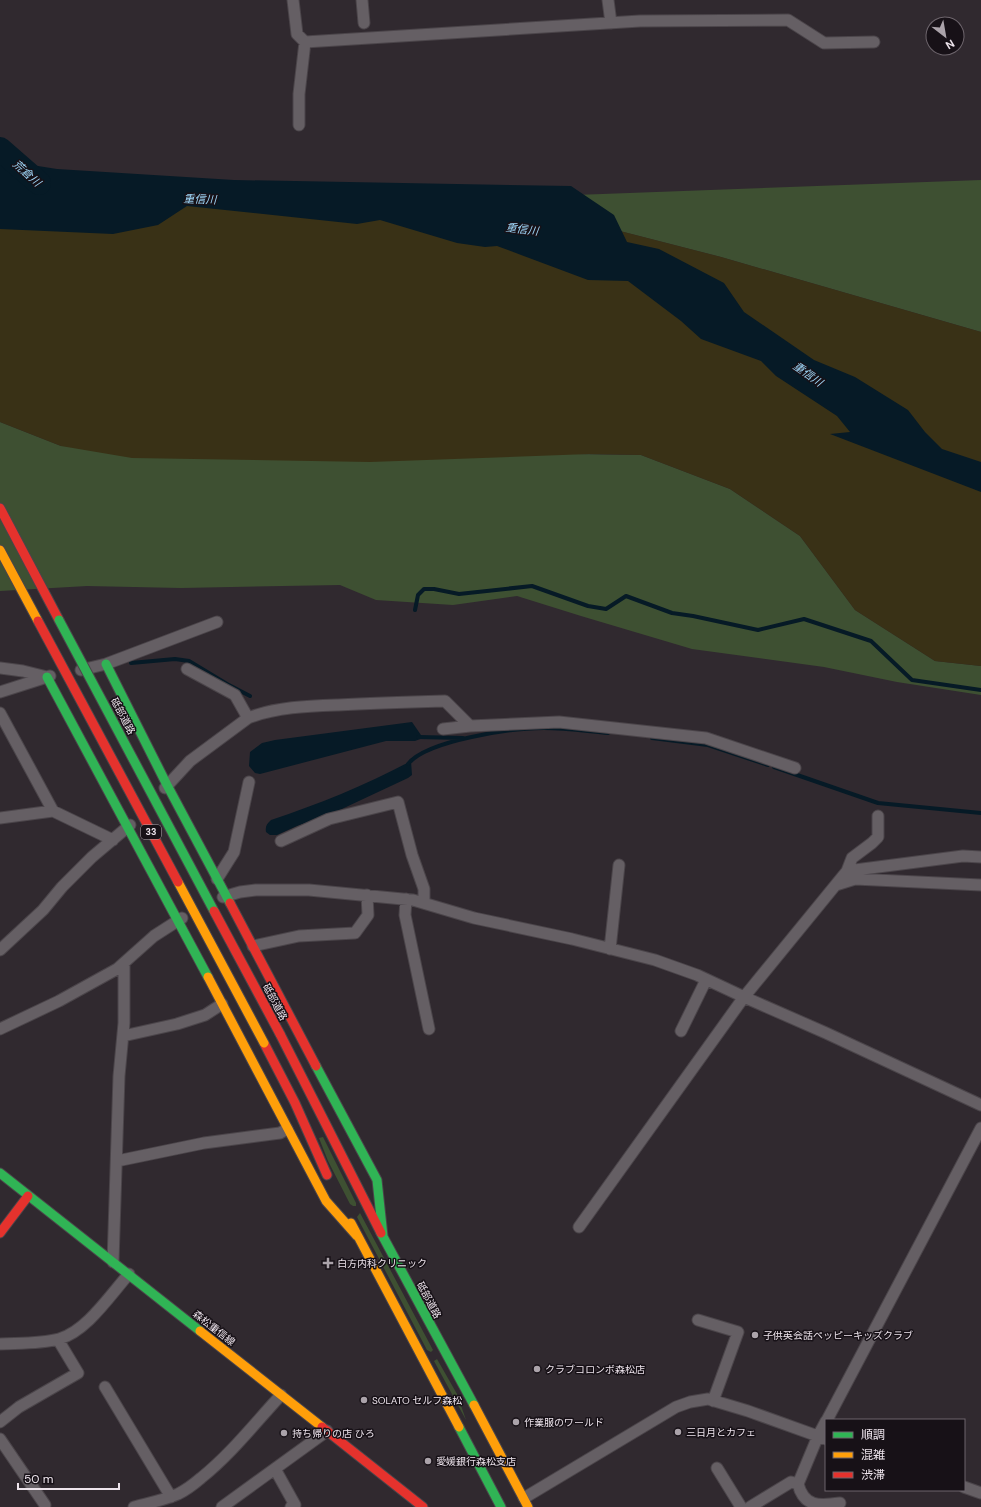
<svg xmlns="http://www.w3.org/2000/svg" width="981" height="1507" font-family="'DM Sans','Noto Sans JP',sans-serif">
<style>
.green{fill:#3e5032}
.sand{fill:#393116}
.water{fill:#061a26}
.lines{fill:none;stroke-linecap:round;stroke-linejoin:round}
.stream{stroke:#061a26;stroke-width:4}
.river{stroke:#061a26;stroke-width:24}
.street-casing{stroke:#4b454a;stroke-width:13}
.fast-casing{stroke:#4b454a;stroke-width:11}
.slow-casing{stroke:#4b454a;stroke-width:11}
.jam-casing{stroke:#4b454a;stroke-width:11}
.street{stroke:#655f64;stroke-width:11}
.fast{stroke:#30b455;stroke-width:9}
.slow{stroke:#ff9f0a;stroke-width:9}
.jam{stroke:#e5322d;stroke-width:9}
.fast-bridge-casing{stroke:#4b454a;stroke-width:11;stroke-linecap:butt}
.slow-bridge-casing{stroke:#4b454a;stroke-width:11;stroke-linecap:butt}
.jam-bridge-casing{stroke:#4b454a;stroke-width:11;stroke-linecap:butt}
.fast-bridge{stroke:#30b455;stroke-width:9}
.slow-bridge{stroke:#ff9f0a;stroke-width:9}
.jam-bridge{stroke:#e5322d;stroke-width:9}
.poi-dot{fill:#aba3aa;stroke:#171117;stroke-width:1.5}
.labels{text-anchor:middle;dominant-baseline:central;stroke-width:3;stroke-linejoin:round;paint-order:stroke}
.shield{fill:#171117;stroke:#ada5ac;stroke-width:1}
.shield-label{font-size:9px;font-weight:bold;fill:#ede4ec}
.street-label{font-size:10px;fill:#ede4ec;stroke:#171117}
.poi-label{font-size:10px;fill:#ede4ec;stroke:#171117;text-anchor:start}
.water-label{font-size:11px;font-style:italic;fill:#9fd9fb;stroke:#171117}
</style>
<rect width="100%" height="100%" fill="#30292f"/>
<path class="green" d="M981,180v152l-260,-75 -230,-59z
M0,422l61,24 580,9 89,34 70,47 55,74 80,51 46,5v29l-84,-13 -73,-15 -132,-18 -111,-33 -64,-20 -64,9 -77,-5 -36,-15 -159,3 -94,-2 -87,5z
M323,1137l33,66v3h-3l-3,-2 -22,-43 -9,-23z
M360,1213l73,137 -2,2 -4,-2 -70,-133z
M437,1359l20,35 9,26 -32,-59z"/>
<path class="sand" d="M0,168l491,30 230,59 260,75v334l-46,-5 -80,-51 -55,-74 -70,-47 -89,-34 -52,-1 -219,8 -238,-4 -71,-12 -61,-24z"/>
<path class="water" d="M0,160l57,9 177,11 337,6 43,29 13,27 32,7 65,34 20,29 70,48 41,17 53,33 17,22 17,17 39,13v30l-151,-58 20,-2 -13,-16 -61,-40 -15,-15 -60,-22 -20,-18 -53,-40 -40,-1 -91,-34 -12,1 -28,-4 -77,-23 -23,4 -170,-18 -29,19 -45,9 -113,-5z
M412,722l11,16 -8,3h-29l-126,33 -5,-1 -6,-7 1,-14 12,-9 13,-3z
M411,761l1,14 -4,3 -79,37 -32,11 -20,9h-7l-4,-3c-1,-6 1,-8 5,-12 48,-16 95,-35 140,-59z"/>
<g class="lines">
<path class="stream" d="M415,610l3,-15 6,-6h10l25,5 73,-8 56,20 18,3 20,-13 46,17 21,3 65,14 46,-11 67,22 41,39 69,10
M131,663l44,-4 14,2 38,23 23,12
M418,737l45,1
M652,738l56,7 60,20
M408,764c19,-24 105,-36 136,-36 21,0 42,3 64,5
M774,767l104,36 103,10"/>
<path class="river" d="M0,149l39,34"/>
<g class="street-casing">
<path id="street" d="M293,0l4,34 8,8
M362,0l2,23
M608,0l3,23
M299,125v-31l6,-52 335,-21 148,-1 36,23 50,-1
M0,668l23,3 24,6 3,-1
M187,669l48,26 13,23
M81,670l25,-6 111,-42
M0,692l47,-15
M0,713l53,98
M443,729l27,-3
M165,788l25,-27 58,-43c28,-11 61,-12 90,-13 36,-2 71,-3 107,-4l25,25 89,-4 147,16 89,30
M0,818l53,-7 60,29
M281,841l48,-22 69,-17 14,53 12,34v14
M847,871l116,-15 18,1
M217,879l17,-27 15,-70
M836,885l19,-6 126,6
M223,897l17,-5 16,-2h53l104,10 61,18 98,21 83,21 42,15 47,22 82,36 155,72
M406,899l-1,16 24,114
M253,946l46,-10 56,-3 13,-18 -1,-20
M610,949l9,-84
M0,950l43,-40 19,-23 30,-30 38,-32
M0,1029l59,-28 58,-32 37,-33 28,-18
M681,1031l25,-51
M123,1036l54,-12 28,-9 17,-11
M117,1161l87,-18 76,-10 7,-4
M579,1227l165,-230 103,-126 5,-13 20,-15 6,-6v-21
M113,1262l6,-186 5,-53v-59
M698,1320l40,12 -25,69
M0,1344c19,-1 40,0 59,-5 28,-8 51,-44 70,-65
M105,1387l66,110
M827,1420l154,-292
M826,1421l-8,15 -20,48c6,23 21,22 42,19
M0,1422l19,-15 59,-34 -18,-30v-4
M0,1439l45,66
M717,1468l24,39
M275,1469l20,36 -4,2
M964,1487l17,6
M524,1498l152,-91 14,-5 18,-3 40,12 78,28
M134,1507c15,-4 30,-7 44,-13 8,-4 16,-10 23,-16 30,-24 54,-55 80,-83
M222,1507l105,-76
M750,1507l41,-25 7,2"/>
</g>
<g class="fast-casing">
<path id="fast" d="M106,664l61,121 63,118
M47,677l161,300
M316,1066l61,114 6,56
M0,1173l200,158
M381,1233l93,172
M459,1427l42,80"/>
</g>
<g class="slow-casing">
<path id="slow" d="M0,550l38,71
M208,977l118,224 31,35
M351,1223l108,204
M200,1331l122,96
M474,1405l54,102"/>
</g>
<g class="jam-casing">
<path id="jam" d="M0,508l59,112
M230,903l86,163
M280,1034l101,199
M264,1043l31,60 32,72
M0,1233l28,-37
M322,1427l101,80"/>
</g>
<use href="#street" class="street"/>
<use href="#fast" class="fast"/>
<use href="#slow" class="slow"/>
<use href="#jam" class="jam"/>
<g class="fast-bridge-casing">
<path id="fast-bridge" d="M59,620l155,291"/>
</g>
<g class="slow-bridge-casing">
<path id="slow-bridge" d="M178,882l86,161"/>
</g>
<g class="jam-bridge-casing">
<path id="jam-bridge" d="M38,621l140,261
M214,911l66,123"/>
</g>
<use href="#fast-bridge" class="fast-bridge"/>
<use href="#slow-bridge" class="slow-bridge"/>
<use href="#jam-bridge" class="jam-bridge"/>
</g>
<g class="poi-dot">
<path d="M326 1257h4v4h4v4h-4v4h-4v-4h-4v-4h4z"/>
<circle cx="755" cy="1335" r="4"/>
<circle cx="537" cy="1369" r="4"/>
<circle cx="364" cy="1400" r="4"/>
<circle cx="516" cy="1422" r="4"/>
<circle cx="678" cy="1432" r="4"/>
<circle cx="284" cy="1433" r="4"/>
<circle cx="428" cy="1461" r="4"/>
</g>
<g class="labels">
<rect class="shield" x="141" y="825" width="20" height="14" rx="3"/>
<g class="shield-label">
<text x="151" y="832">33</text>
</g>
<g class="street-label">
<text transform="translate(123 716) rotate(62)">砥部道路</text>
<text transform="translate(275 1002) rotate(62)">砥部道路</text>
<text transform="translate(429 1300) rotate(62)">砥部道路</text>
<text transform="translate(214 1328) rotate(38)">森松重信線</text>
</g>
<g class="poi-label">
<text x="337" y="1263">白方内科クリニック</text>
<text x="763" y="1335">子供英会話ペッピーキッズクラブ</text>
<text x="545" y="1369">クラブコロンボ森松店</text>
<text x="372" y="1400">SOLATO セルフ森松</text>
<text x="524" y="1422">作業服のワールド</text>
<text x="686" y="1432">三日月とカフェ</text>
<text x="292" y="1433">持ち帰りの店 ひろ</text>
<text x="436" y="1461">愛媛銀行森松支店</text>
</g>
<g class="water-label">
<text transform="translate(27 173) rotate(42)">荒倉川</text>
<text transform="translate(200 199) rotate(2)">重信川</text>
<text transform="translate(522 229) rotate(7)">重信川</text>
<text transform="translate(808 374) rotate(35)">重信川</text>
</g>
</g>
<rect x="825" y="1419" width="140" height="72" fill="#171117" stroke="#6d656c"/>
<rect x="833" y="1432" width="20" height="6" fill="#30b455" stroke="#6d656c"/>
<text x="861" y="1439" font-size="12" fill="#ede4ec">順調</text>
<rect x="833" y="1452" width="20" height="6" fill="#ff9f0a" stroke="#6d656c"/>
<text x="861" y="1459" font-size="12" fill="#ede4ec">混雑</text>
<rect x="833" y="1472" width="20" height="6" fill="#e5322d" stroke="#6d656c"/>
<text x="861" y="1479" font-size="12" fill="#ede4ec">渋滞</text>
<g transform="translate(945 36) rotate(149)"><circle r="19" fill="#171117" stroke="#6d656c"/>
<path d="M0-3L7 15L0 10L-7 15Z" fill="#aba3aa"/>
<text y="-6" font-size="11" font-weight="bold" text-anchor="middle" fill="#ede4ec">N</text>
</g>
<path d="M18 1483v6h101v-6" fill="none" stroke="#ede4ec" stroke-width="2"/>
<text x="24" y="1483" font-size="12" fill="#ede4ec" stroke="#171117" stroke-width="3" paint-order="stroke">50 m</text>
</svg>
